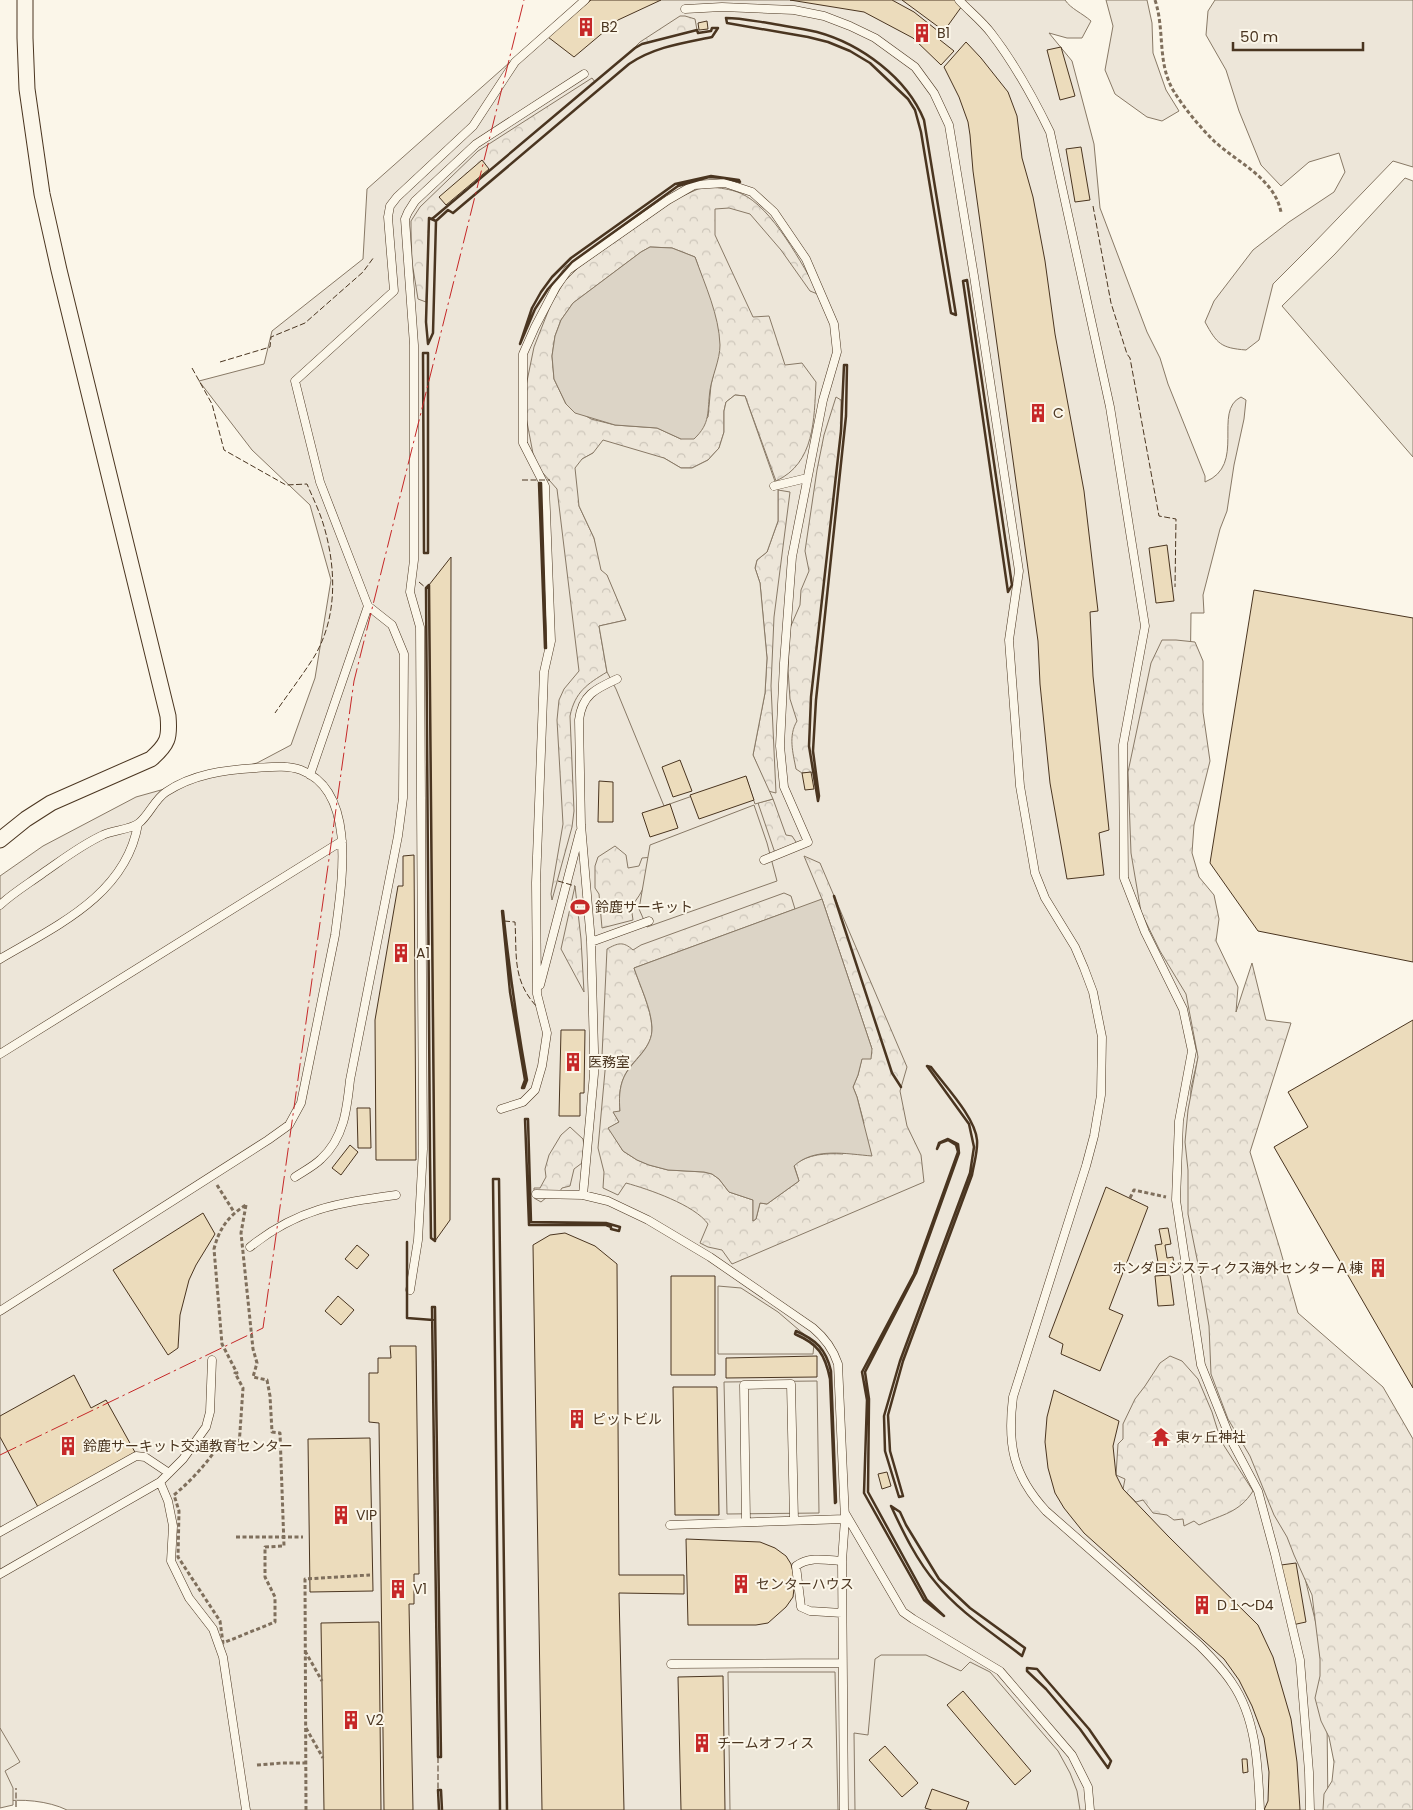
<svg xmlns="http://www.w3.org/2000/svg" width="1413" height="1810" font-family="Poppins,'Noto Sans JP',sans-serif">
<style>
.grass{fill:#ede6d9;stroke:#887966}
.forest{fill:url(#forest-crowns);stroke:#887966;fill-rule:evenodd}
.parking{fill:#ede7d9;stroke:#887966}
.water{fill:#dcd4c6;stroke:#887966}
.building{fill:#ecdcbc;stroke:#4a3520}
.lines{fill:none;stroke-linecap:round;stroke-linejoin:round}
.lane-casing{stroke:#4a3520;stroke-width:9}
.street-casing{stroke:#4a3520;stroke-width:17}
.path{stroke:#7f6f5c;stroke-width:3;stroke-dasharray:4 2.5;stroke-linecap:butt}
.lane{stroke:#fbf6e9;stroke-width:8}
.street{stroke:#fbf6e9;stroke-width:15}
.fence{stroke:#4a3520;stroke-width:1;stroke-dasharray:6 2.5;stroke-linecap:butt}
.wall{stroke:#4a3520;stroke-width:2.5}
.power{stroke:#c62828;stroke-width:1;stroke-dasharray:18 4 2.5 4;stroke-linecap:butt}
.labels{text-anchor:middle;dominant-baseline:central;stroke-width:4;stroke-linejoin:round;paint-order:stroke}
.poi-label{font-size:14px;fill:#4a3520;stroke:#fbf6e9;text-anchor:start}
</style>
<defs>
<pattern id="forest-crowns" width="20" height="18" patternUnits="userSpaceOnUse" patternTransform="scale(1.25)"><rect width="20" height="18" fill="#ede6d9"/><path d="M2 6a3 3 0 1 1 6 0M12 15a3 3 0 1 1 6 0" fill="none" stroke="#cdc6ba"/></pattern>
</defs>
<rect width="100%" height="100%" fill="#fbf6e9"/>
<path class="grass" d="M580,0h485c6,9 17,13 26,21l-9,17h-15l-18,-5 23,28 22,83 6,64 47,124 13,26 8,26 37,92v6c42,-17 7,-71 36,-85l5,3 -2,19 -10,46 -7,46 -7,18 -17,66 1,18h-13l-1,76 -44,135 57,213 -12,51 -3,70 107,379 24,99 8,83 1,91h-1261c-18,-9 -47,-12 -67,-8v-926l43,-30 93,-49 121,-34 34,-18 24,-67 16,-98 -21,-75 -58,-55 -53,-69 65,-17 8,-33 91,-72 4,-70z
M1106,0h41l5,23 1,30 13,37 13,21 -17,10 -15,-4 -32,-23 -10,-24 8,-44z
M1215,0h198v167l-20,-6 -82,85 -38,38 -14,56 -13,10c-25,-2 -29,-6 -41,-28l9,-21 39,-51 36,-28 45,-30 11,-20 -6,-19 -30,9 -28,24 -20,-21 -22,-54 -13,-41 -20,-35 2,-24z"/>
<path class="forest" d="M680,16h5l10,3 2,11 -55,14 -12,8 10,-10z
M592,78l3,4 -163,137 -3,-1 -3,84 -8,-3 -6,-37 -1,-32v-9l9,-14 58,-56z
M710,187c10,1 20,2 30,6 33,14 62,72 80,102l-10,-4 -29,-41 -31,-36 -21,-6 -14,1v26l38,82 16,-1 16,49 17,-2 14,19c-2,37 -1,81 -40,99l-31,-85 -10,-1 -9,7 -2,9v21l-5,16 -11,12 -16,8h-11l-17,-10 -71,-5 -11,6 -3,47 15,32 4,13 28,69 -27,6 8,46c-20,12 -32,20 -37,44l4,95 -2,16 -20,73 -1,-6 12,-70 -6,-104 2,-20 5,-11 15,-18 -22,-182 -22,-25 -9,-47 -1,-26 9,-44 17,-43 13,-22 15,-15 97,-68 22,-10zM650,247l22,1 23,9 7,20 14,87 -5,21 -3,32 -27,22 -24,-11 -42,-3 -24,-6 -25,-15 -12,-25 -2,-23 3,-20 6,-16 12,-17 68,-51z
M836,397l5,3v31l-30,266 -2,49 4,26 -11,1 -6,-4c-3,-16 -8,-33 1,-48l-7,-22 -2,-30 2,-41 10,-23 1,-15 8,-19 -4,-20 12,-81 7,-35z
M778,490l12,2 -16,125 -3,69 5,107 -8,-2 -15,-36 12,-62 2,-35 -7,-75 -5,-15 2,-8 10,-8 11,-31z
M1162,640h14l19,2 8,19v51l7,49 -16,64 -2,28 7,24 15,18 5,24 -3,22 22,46 -2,25 16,-49 14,57 25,3 -41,129 30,97 18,64 85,74 30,52v371h-90l1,-16 8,-13 2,-19 -5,-25 -8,-16 -6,-23 5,-22v-17l-8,-64 -18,-40 -7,-18 -13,-22 -24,-59 -22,-37 -17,-45 -2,-48 -7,-42 -14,-70v-44l-3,-28 3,-32 10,-53 -12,-63 -26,-43 -19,-39 -10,-59 -3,-81 23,-109z
M773,799l13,36 6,1 6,9 -23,8 -17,-50z
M615,846l11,9 2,13 11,-2 3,-8 12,-1c-5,17 -10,36 -23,49l2,14 -31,8 -3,-34 -4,-6v-22l3,-9z
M804,856l16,7 87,204 -7,24 7,35 14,29 3,27 -192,82 -10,-14 -14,-3 -8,-4 8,-19c-13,-19 -60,-35 -82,-41l-8,12 -15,-7 1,-16 -6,-24 8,-88 -4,-4 5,-107c11,-6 16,-8 26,1l8,-5 143,-52 7,3 4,13 -161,59c6,18 17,40 18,60 1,21 -21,32 -28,49 -5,11 -5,23 -4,35l-6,1 5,9 -10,6 14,23 14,9 12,5 19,5 36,2 8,2 7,5 10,13 24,8v21l3,-2 4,-16 7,1 32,-23 -5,-16c14,-11 32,-12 49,-11l21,-31 -7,-26 -4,-10 5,-12 4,-17 10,-9 -50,-150z
M575,886l6,53 3,53 -23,-43z
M570,1127l13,12 1,6 -2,18 -8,6 -4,17 -8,2 -6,9h-9l-6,5 -7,-4v-10h6l6,-11 -1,-8 4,-14 12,-20z
M1170,1356l12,5 16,18 14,33 9,29 32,50c-14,22 -30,23 -54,34l-5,-4 -10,5 -1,-7 -9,1 -7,-5 -14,-2 -10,-13 -7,2 -13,-13 2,-10 -9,-4 2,-31 5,-5v-15l12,-25 10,-13 15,-23z"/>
<path class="parking" d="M1405,178l8,3v276l-131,-151 53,-52z
M735,395l10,1 33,94v31l-11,31 -10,8 -2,8 5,15 7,75 -2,35 -12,62 20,44 -18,5 -9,-27 -82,29 -48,-117 -9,-17 -8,-46 27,-6 -19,-45 -6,-5 -7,-32 -15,-32 -4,-38 7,-9 11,-6 10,-13 61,18 17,10h11l16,-8 11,-12 5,-16v-21l2,-9z
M754,805l13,38 10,38 -130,46 -8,-18 11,-64z
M718,1286l23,2 37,24 28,24 -10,-5 -1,4 19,9 -1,10h-95z
M817,1381l2,132 -92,1 -3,-132z
M881,1655h45l35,16 9,-9 20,10 68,79 12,22 7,18 3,19h-225l-1,-77 14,2 7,-76z
M728,1672h107l3,138h-108z
M0,1728l20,34 -15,9 8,17v17l-13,3z"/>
<path class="water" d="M650,247l22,1 23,9c10,28 24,58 25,88 0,15 -8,31 -10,45 -3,22 1,33 -16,49h-13l-24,-11 -42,-3 -40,-12 -9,-9 -12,-25 -2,-23 3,-20 6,-16 12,-17 68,-51z
M822,899l50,150 -1,10h-9l-4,16 -5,12 4,10 15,59c-25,-2 -58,-9 -78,10l5,15 -32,23 -7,-1 -4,16 -3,2v-21l-24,-8 -10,-13 -7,-5 -8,-2 -36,-2 -19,-5 -12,-5 -14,-9 -15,-23 11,-6 -6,-10 7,-1c-1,-11 -1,-23 4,-34 8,-17 29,-28 28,-50 -1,-19 -12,-41 -18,-59z"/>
<path class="building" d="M591,0h70l-43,20 -44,37 -26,-20z
M790,0h102l22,12 29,23 -3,5 14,11 -13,14 -28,-27 -49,-26z
M902,0h53l7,6 -18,25z
M707,21l1,8 -9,1 -1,-7z
M966,42l15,16 27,34 9,24 5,42 11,39 12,64 10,73 29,157 14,120 -8,1 3,64 16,154 -10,3 5,42 -37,4 -17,-96 -10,-99 -2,-43 -65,-470 -3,-36 -2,-13 -9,-25 -15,-30z
M1061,47l14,49 -15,4 -13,-50z
M1081,147l9,53 -15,2 -9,-53z
M482,160l7,9 -43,36 -7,-8z
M1167,545l7,56 -18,2 -7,-55z
M451,557l-1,663 -15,21 -6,-656z
M1254,590l159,28v344l-155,-31 -48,-68z
M680,760l12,31 -19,6 -11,-30z
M811,772l3,17 -9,1 -3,-17z
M746,776l8,24 -55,19 -9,-24z
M599,781l14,1v40h-15z
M670,804l8,24 -28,9 -8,-24z
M414,855l2,305h-40l-1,-140 23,-134h5v-30z
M1413,1020v368l-139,-241 34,-20 -20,-35z
M561,1030h24l-1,63h-4v23h-21z
M357,1108h13l1,40h-13z
M350,1145l8,7 -17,23 -9,-7z
M1106,1187l42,20 -39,102 14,6 -23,56 -39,-17 2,-10 -14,-7z
M203,1213l12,21 -19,31 -7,15 -9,35 -2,33 -10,7 -55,-85z
M1168,1228l3,16 -6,1 2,13 6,-1 1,8 -15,3 -4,-23 7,-1 -3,-15z
M565,1233l30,13 22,18 2,311h65v19l-65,-1 5,217h-82l-9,-565 17,-10z
M357,1245l12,10 -12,14 -12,-10z
M1170,1275l4,30 -16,1 -3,-30z
M671,1276h44v99h-44z
M338,1296l16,14 -13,15 -16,-14z
M390,1346h26l3,228h-5v30h-5l4,206h-29l-5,-387 -10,-1v-49h9v-15h13z
M817,1356v21l-91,1v-20z
M74,1375l17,33 15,-8 30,54 -98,53 -38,-70v-21z
M673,1387h44l2,128h-44z
M1054,1390l65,31 -6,25 3,29 7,14 45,47 90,89 15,32 18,62 6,43 3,48h-36l4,-9 1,-29 -5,-34 -12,-32 -13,-26 -15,-21 -140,-126 -20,-25 -9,-15 -7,-25 -3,-26 2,-25z
M370,1438l3,153 -63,1 -2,-153z
M887,1472l4,14 -9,3 -4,-15z
M686,1539l74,3 15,6 11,8 5,8 4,16 -2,17 -7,10 -18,16 -12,2h-68z
M1296,1563l10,59 -14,3 -11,-60z
M379,1622l2,188h-57l-3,-187z
M723,1676l2,134h-44l-3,-133z
M963,1691l68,80 -16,14 -68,-80z
M885,1746l33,37 -16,14 -33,-37z
M1242,1759h5l1,13 -5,1z
M932,1789l37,13 -3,8h-34l-7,-2z"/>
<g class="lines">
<g class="lane-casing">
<path id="lane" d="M959,0c10,11 23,21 32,33 24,31 42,64 59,99l60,275 35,219 -22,119 1,133 21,54 38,77 9,42 -13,70 -3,79 25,165 30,75 27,51 17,63 25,106 9,112 1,38
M685,9l37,-2 72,3 30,6 26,10 25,12 40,29 19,26 15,32 25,151 45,295 -10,69 11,146 15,87 10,25 30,49 9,21 9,24 9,45 -1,58 -7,41 -8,30 -73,231c-6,48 0,78 33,114l153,134c12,12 24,24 33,38 25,36 26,85 28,127
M774,486l33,-8
M310,775l58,-169
M0,905c13,-12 28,-21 43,-32 19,-13 38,-28 60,-38 10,-5 27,-5 36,-12 10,-8 16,-24 27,-31 27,-18 58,-22 90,-24 15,-1 31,-3 45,2 58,22 40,117 34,165l-34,168 -12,22 -21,15 -268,171
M591,942l58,-21
M0,959c56,-33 126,-64 138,-135
M540,985l40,-153
M0,1054l342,-213
M501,1109l22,-7 12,-12 7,-24 5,-33 -10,-39 -1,-111 8,-211 7,-31 -6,-155 -22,-43v-89l12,-27 21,-40 12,-17 100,-70 26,-15 31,-2 27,9 22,20 32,47 28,65 3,28 -14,48 -31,157 -8,106 -4,83 4,41 24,55 -44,18
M295,1177c9,-6 19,-11 26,-18 23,-21 26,-50 29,-79l48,-244 5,-38 1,-144 -12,-29 -24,-19 -48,-124 -25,-101 99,-90 -6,-74 2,-11 7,-9 76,-71 42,-64 70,-62
M536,1194l47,1 25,6 40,19 62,37 103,71c12,10 20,21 25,36l7,155 -3,42 2,249
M583,1195l11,-121v-24l-3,-108 -10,-117 -2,-105c3,-25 16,-31 38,-41
M250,1247c47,-38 87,-44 146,-52
M410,1290l8,-50 5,-91 -3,-522 -10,-35 4,-32v-215l-9,-126 3,-7 7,-11 61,-57 108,-70
M160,1482l8,19 5,25 -2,35 18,37 24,31 10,28 23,153
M845,1513l58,99 10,7 87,52 72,84 16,32 2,23
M746,1522l-2,-137 47,-1 3,136
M670,1525l175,-6
M0,1532l136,-76 9,1 24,16
M842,1561c-16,-1 -32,-5 -46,5l5,41 9,4 32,2
M0,1574l160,-92 23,-23 23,-32 4,-15 2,-52
M671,1664l171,-1"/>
</g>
<g class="street-casing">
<path id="street" d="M0,840l26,-21 25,-16 100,-44c17,-15 19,-21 17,-43l-109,-446 -17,-76 -15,-105 -2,-51v-38"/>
</g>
<path class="path" d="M1155,0c10,30 2,62 18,90 11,18 26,36 41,51 24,22 60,37 67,71
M217,1185l17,27
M1130,1198l4,-8 32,7
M246,1205l-5,28 12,116 4,14 -4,14 14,3 3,16 2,36 8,1 4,113 -19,1v30l10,20v25l-52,21 -3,-22 -42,-64 1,-46 -5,-16c18,-15 33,-32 46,-51l19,2 4,-58 -8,-15h2l-15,-29 -8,-95c5,-20 14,-33 32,-44z
M236,1537h67
M305,1651l17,30
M306,1728l17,30
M257,1765l25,-2h23
M306,1810l-1,-231 65,-4"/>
<use href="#lane" class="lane"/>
<use href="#street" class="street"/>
<path class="fence" d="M1093,206l18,97 16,51 3,4 29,158 17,3 -1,68
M220,362l50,-15 1,-10 34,-14 58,-51 11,-15
M192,368l20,36 12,46 62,35 21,-1c5,12 11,24 15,36 14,43 17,96 -8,137 -12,19 -26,37 -39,56
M522,480h28
M419,582l7,6
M558,881l17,5
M504,921l11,1c2,34 -3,58 22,85
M438,1757v33
M16,1807v-19"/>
<path class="wall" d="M726,18c14,0 28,3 42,5 16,3 33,5 49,9 44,12 90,46 107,88l32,195 -5,-2 -30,-181 -6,-22 -7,-11 -38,-36 -20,-12 -22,-9 -20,-5 -81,-14z
M712,28h6l-6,9c-29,6 -58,10 -83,27l-176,149 -5,-3 -12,11 -4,-2 203,-171 7,-4 55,-14 1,3 13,-2z
M711,176l28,4 1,2 -16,-4 -15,-1 -31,9 -106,76 -24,27 -13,20 -15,35 12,-36 9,-16 11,-15 19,-19 104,-74z
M429,218l7,3 -3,112 -5,11 -2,-22z
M967,280l45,305 -4,7 -45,-311z
M423,353h5v200h-4z
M844,365h3l-1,51 -30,284 -3,51 6,45 -1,5 -9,-55 2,-49 30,-266z
M539,483h2l5,165h-1z
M429,585l6,656 -4,-3 -1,-80 -4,-570z
M834,896l58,177 9,14
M502,911h1c6,57 14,113 24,169l-3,8h-2l3,-8 -15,-88z
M927,1066l4,1c14,19 44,50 46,73 1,11 -3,23 -5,35l-69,186 -15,54 2,36 13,45 -4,1 -14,-46 -1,-35 16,-55 70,-188 4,-26 -5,-23z
M525,1119h3l3,103 75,1 14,4 -1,4 -8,-2v-2l-5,-2h-77z
M948,1139l10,5 1,9 -43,120 -51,99 4,27 -1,93 59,108 17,16 -20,-16 -60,-107 3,-93 -5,-28 52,-98 44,-122 -2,-7 -8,-5 -8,3 -3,6 2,-6z
M407,1242v76l26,2
M432,1307h3l6,450h-3z
M796,1331c20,9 30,18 35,40l5,131 -1,1 -5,-124c-5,-25 -12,-35 -35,-45z
M891,1506l9,6 6,13 33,54 31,29 55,40 -3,8c-29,-23 -63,-44 -86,-73 -19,-22 -33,-51 -45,-77z
M1027,1668l10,1 52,60 22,32 -3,7 -28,-39 -34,-40 -19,-18z
M439,1810l-1,-20h3l1,20
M500,1810l-7,-631h6l8,631"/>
<path class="power" d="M0,1455l263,-127 91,-647 170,-681"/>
</g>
<defs>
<g id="building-bare" transform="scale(1.5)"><path d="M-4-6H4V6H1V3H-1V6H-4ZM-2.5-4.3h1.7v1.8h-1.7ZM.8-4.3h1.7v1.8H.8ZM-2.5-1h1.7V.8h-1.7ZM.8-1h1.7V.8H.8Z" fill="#c62828" stroke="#fbf6e9" stroke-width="2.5" paint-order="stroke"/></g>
<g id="stadium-bare" transform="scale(1.5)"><path d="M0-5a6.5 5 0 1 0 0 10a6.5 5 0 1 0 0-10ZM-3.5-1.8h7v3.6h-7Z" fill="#c62828" stroke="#fbf6e9" stroke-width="2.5" paint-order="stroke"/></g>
<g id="temple-bare" transform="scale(1.5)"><path d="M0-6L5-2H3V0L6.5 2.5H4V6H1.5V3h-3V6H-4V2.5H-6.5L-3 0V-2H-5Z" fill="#c62828" stroke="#fbf6e9" stroke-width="2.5" paint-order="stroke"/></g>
</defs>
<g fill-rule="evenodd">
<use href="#building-bare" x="586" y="27"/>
<use href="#building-bare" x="922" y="33"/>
<use href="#building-bare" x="1038" y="413"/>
<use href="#stadium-bare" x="580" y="907"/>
<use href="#building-bare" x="401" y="953"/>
<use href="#building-bare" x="573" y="1062"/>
<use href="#building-bare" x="1378" y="1268"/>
<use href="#building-bare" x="577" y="1419"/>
<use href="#temple-bare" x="1161" y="1437"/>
<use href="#building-bare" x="68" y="1446"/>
<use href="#building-bare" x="341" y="1515"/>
<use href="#building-bare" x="741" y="1584"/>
<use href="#building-bare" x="398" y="1589"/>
<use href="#building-bare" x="1202" y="1605"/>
<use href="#building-bare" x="351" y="1720"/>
<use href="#building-bare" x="702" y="1743"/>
</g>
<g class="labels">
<g class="poi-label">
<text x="601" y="27">B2</text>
<text x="937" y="33">B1</text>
<text x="1053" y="413">C</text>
<text x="595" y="907">鈴鹿サーキット</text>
<text x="416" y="953">A1</text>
<text x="588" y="1062">医務室</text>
<text x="1363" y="1268" text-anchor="end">ホンダロジスティクス海外センターＡ棟</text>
<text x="592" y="1419">ピットビル</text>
<text x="1176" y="1437">東ヶ丘神社</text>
<text x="83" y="1446">鈴鹿サーキット交通教育センター</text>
<text x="356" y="1515">VIP</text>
<text x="756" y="1584">センターハウス</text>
<text x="413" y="1589">V1</text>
<text x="1217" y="1605">D１～D4</text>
<text x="366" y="1720">V2</text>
<text x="717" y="1743">チームオフィス</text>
</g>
</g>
<path d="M1233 42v8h130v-8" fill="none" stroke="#4a3520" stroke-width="2.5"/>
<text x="1240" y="42" font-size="15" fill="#4a3520" stroke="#fbf6e9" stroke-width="4" paint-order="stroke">50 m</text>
</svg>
